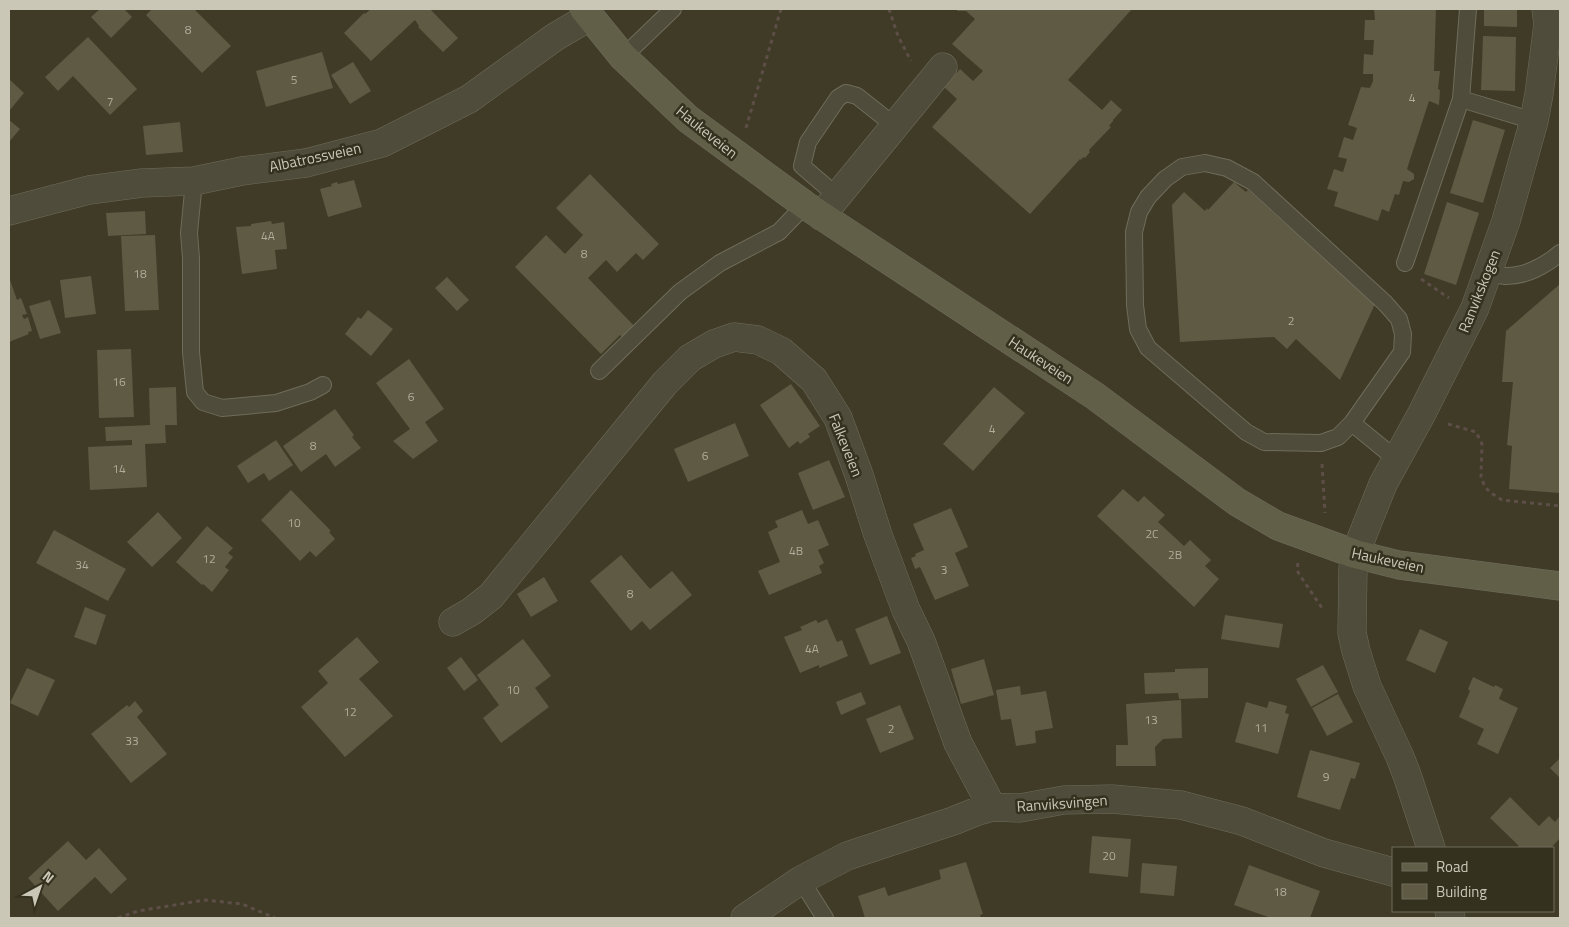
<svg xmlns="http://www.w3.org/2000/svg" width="1569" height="927" font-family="'Titillium Web',sans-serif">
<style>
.building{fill:#5e5a43}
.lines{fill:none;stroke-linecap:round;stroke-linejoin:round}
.lane-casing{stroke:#6f6c5b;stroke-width:18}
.street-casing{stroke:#6f6c5b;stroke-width:29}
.secondary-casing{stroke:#6f6c5b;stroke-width:29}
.path{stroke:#5d4e47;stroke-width:3;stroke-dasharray:4 4;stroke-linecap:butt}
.lane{stroke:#4f4c3b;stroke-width:16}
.street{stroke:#4f4c3b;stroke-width:28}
.secondary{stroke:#625f49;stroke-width:28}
.labels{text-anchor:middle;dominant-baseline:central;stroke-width:5;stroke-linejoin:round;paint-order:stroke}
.number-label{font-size:12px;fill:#afac9a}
.street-label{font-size:15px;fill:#cac7b7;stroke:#35311f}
</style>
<rect width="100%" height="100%" fill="#3f3b27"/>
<path class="building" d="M100,9h24l8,8 -21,21 -20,-21z
M152,9h42l37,37 -29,27 -56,-58z
M371,9h59l28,29 -15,14 -25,-25 1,-1 -4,-6 -44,41 -27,-28 20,-20 1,1z
M957,9h175l-64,71 34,30 9,-10 11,10 -9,10v1l-4,5 2,1 -22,23 1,2 -5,6 -2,-1 -2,3 -1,-1 -50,55 -98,-87 25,-28 -13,-12 16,-18 13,12 10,-10 -31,-27 23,-25 -9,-8h-9z
M1374,9h62l-2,62h6l-2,18 2,1 -1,15 -10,-4 -22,68 7,5v5l-5,3 -6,-1 -4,14 -4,-1 -6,18 -7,-3 -4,12 -44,-15 4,-14 -11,-3 7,-20 9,3 4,-13 -9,-2 6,-20 9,3 4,-12 -9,-3 13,-38 9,1 3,-7v-7h-10l1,-20 9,1 1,-15h-10l1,-20h10z
M1484,9h33v18l-33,-1z
M1483,36l33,1 -1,54 -34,-1z
M88,37l49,52 -27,26 -37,-39 -15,15 -13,-14z
M322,52l11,36 -67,19 -10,-36z
M353,62l18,29 -21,13 -19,-29z
M9,79l15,14 -15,18z
M9,120l11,9 -11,13z
M1473,120l32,10 -22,73 -33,-10z
M180,122l3,30 -37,3 -3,-29z
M590,174l69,70 -16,16 -7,-7 -19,19 -11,-12 -18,18 50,52 -11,11 -7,-6 -19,19 -86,-87 31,-32 19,19 18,-19 -27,-27z
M354,180l8,27 -34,10 -8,-28 12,-3 -1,-2 6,-2 1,2z
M1234,182l12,10 2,-2 127,114 -35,76 -44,-41 -9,10 -13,-12 -94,5 -8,-137 12,-13 21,19 2,-3 1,2z
M1447,202l32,11 -23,72 -32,-11z
M145,211l1,23 -38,2 -2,-23z
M271,221l1,3 12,-2 3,27 -12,1 2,19 -35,5 -6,-47 15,-1v-2z
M155,235l4,75 -34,1 -4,-75z
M91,276l5,38 -31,4 -5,-38z
M9,277l8,23 4,-2 6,16 -5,1 2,4 4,-2 4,14 -4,1 1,2 -20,8z
M447,277l22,23 -12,11 -22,-23z
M1560,284v209l-51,-4 3,-43 -5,-1 6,-63h-11l4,-51z
M50,300l11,33 -21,6 -11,-33z
M368,310l25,19 -22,27 -26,-22 13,-17 3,2z
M131,349l3,68 -35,1 -2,-68z
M409,359l35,50 -19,13 13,19 -25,18 -20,-18 17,-12 -34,-46z
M791,384l29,42 -12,8 2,3 -10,7 -2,-3 -9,7 -29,-43z
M176,387l1,38h-12l1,18 -21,1 2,43 -57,3 -2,-43 44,-2v-5l-26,1 -1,-14 45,-2 -1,-37z
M994,387l31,26 -52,58 -30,-27z
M335,409l19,26 -2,2 9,11 -26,19 -9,-13 -25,18 -18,-26z
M735,423l14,33 -61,26 -14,-33z
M276,440l17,25 -24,16 -5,-8 -16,10 -11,-17z
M829,460l16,37 -32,13 -15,-37z
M1123,489l15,13 6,-6 21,19 -7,7 26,24 6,-6 21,20 -6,6 14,13 -25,28 -97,-91z
M291,490l40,41 -2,1 6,7 -19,18 -6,-6 -10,10 -39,-41z
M951,508l17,39 -13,6 14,33 -34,14 -15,-33 -5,2 -4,-11 5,-2 -1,-2 9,-4 -11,-26z
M802,510l6,14 10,-4 11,25 -11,5 6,13 -5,3 3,7 -53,22 -11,-24 22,-9 -12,-30 10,-5 -3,-6z
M158,512l24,26 -30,29 -25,-25z
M207,526l26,22 -5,5 5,4 -8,10 4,3 -17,22 -9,-8 -1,1 -26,-23z
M54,530l72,39 -18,32 -72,-38z
M621,555l29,34 22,-18 20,24 -42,35 -8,-9 -11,10 -41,-50z
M544,577l14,24 -27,16 -14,-23z
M85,607l21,8 -10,30 -22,-8z
M1225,615l58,9 -4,24 -58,-9z
M887,616l14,37 -31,12 -15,-36z
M827,619l10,23 5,-2 6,16 -29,12v-3l-19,8 -16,-36 18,-7 -2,-3 16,-7 2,3z
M1420,629l28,13 -13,31 -29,-13z
M357,637l22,25 -20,17 34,37 -48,41 -44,-50 27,-24 -10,-12z
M523,639l28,37 -16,12 14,19 -48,36 -18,-25 16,-13 -22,-30z
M461,657l17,23 -14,11 -17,-23z
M984,659l10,36 -33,9 -10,-35z
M1323,665l15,27 -27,15 -15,-28z
M27,668l28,12 -17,36 -28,-13z
M1208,668v30l-29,1 -1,-6 -33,1 -1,-21 31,-1v-3z
M1473,677l21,10 1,-2 8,4 -4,10 19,9 -20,46 -21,-10 7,-15 -25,-12 11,-26 -2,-2z
M1020,686l1,9 25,-4 7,37 -18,3 1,12 -20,3 -5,-27 -10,1 -5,-30z
M861,692l5,12 -25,11 -5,-13z
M1338,694l15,28 -26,14 -15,-28z
M1181,700l1,38 -19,1 -8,8 1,19h-40v-21h12l-2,-41z
M135,701l8,10 -6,6 30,37 -36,29 -40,-49 36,-29 2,2z
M1269,701l18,5 -2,7 4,1 -11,40 -43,-12 11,-40 21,6z
M900,705l14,34 -34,14 -14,-34z
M1310,750l50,13 -5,16 -4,-1 -11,32 -43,-13z
M1560,758v20l-10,-10z
M1510,797l29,29 10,-10 6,6 5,-6v22l-9,10h-34l2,-2 -29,-28z
M1092,836l39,3 -3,38 -39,-4z
M68,841l18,19 13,-12 28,31 -16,15 -16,-17 -37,34 -30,-33z
M966,862l17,52 -3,1 1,3h-116l-7,-22 27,-9 3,9 53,-17 -2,-9z
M1142,863l35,3 -3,30 -34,-3z
M1249,865l71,26 -10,27h-39l-37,-13z"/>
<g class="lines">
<g class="lane-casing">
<path id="lane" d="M623,57l50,-48
M1461,99l73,22
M1205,163l22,5 26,14 132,121 14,16 4,15 -1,18 -50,71 -14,14 -17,6 -57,-1 -18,-10 -98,-84 -10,-19 -3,-24 -1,-73 5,-20 9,-15 17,-18 17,-12z
M194,181l-5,52 2,25v94l4,40 8,10 19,6 54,-5 34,-11 13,-7
M837,196l-35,-30 6,-24 30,-44 8,-5 11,3 38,30
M1405,263l56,-164 7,-90
M1488,273c6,1 13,3 19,3 19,0 39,-11 53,-23
M599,371l81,-79 40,-29 59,-31 26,-27
M1352,423l44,36
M801,880l24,38"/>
</g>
<g class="street-casing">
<path id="street" d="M9,211l80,-21 53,-7 52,-2 48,-10 64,-8 76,-20 87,-44 86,-62 34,-20
M821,216l122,-149
M453,622l19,-11 19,-15 174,-213 25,-25 24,-14 20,-7 24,3 23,11 33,29 24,38 21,57 19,60 28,75 15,31 37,102 34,64
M1431,848l-24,-73 -7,-18 -33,-71 -11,-35 -4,-18 1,-65 2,-14 28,-70 38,-69 54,-107 31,-87 28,-100 5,-27 9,-70 -2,-15
M1449,911l2,7
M745,918l56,-38 46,-24 106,-35 25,-10 14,-4 28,1 44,-8 48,-1 69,6 61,16 82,32 69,19"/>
</g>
<g class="secondary-casing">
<path id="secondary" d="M584,9l39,48 65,62 117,86 290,191 142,106 41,24 77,28 44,11 161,21"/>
</g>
<path class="path" d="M889,9l9,27 13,25
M746,128l35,-119
M1421,279l28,19
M1448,424l28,8 6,12 -1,33 4,10 6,6 11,7 58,6
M1322,464l3,49
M1298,563l-1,7 2,4 25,37
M118,918l20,-7 67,-11 37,4 33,14"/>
<use href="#lane" class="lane"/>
<use href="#street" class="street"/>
<use href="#secondary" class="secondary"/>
</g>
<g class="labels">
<g class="number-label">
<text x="188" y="29">8</text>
<text x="294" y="79">5</text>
<text x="1412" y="97">4</text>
<text x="110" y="101">7</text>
<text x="268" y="235">4A</text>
<text x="584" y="253">8</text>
<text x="140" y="273">18</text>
<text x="1291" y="320">2</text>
<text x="119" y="381">16</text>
<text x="411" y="396">6</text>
<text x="992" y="428">4</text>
<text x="313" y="445">8</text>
<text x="705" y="455">6</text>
<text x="119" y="468">14</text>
<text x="294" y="522">10</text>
<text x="1152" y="533">2C</text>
<text x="796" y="550">4B</text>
<text x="1175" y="554">2B</text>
<text x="209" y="558">12</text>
<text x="82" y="564">34</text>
<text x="944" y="569">3</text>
<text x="630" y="593">8</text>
<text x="812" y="648">4A</text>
<text x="513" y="689">10</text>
<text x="350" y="711">12</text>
<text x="1151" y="719">13</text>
<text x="1261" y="727">11</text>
<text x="891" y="728">2</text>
<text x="132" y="740">33</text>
<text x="1326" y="776">9</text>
<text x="1109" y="855">20</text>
<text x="1280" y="891">18</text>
</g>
<g class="street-label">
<text transform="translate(707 132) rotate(39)">Haukeveien</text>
<text transform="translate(315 157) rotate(-12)">Albatrossveien</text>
<text transform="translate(1479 291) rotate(-68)">Ranvikskogen</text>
<text transform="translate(1041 360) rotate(33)">Haukeveien</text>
<text transform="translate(846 445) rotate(68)">Falkeveien</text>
<text transform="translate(1388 560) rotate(12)">Haukeveien</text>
<text transform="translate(1062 803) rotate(-4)">Ranviksvingen</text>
</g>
</g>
<rect width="1569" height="927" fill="none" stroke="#cac7b7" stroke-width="20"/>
<rect x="1392" y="847" width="162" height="65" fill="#35311f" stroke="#716d5c"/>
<rect x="1402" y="863" width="25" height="8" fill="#625f49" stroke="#716d5c"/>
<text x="1436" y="872" font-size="15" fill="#cac7b7">Road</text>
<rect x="1402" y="884" width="25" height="15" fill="#5e5a43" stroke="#716d5c"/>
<text x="1436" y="897" font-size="15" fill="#cac7b7">Building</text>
<g transform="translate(40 887) rotate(40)" stroke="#35311f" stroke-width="4" paint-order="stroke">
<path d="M0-4L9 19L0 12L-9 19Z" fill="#cac7b7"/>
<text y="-8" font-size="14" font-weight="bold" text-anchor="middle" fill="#cac7b7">N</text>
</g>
</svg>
